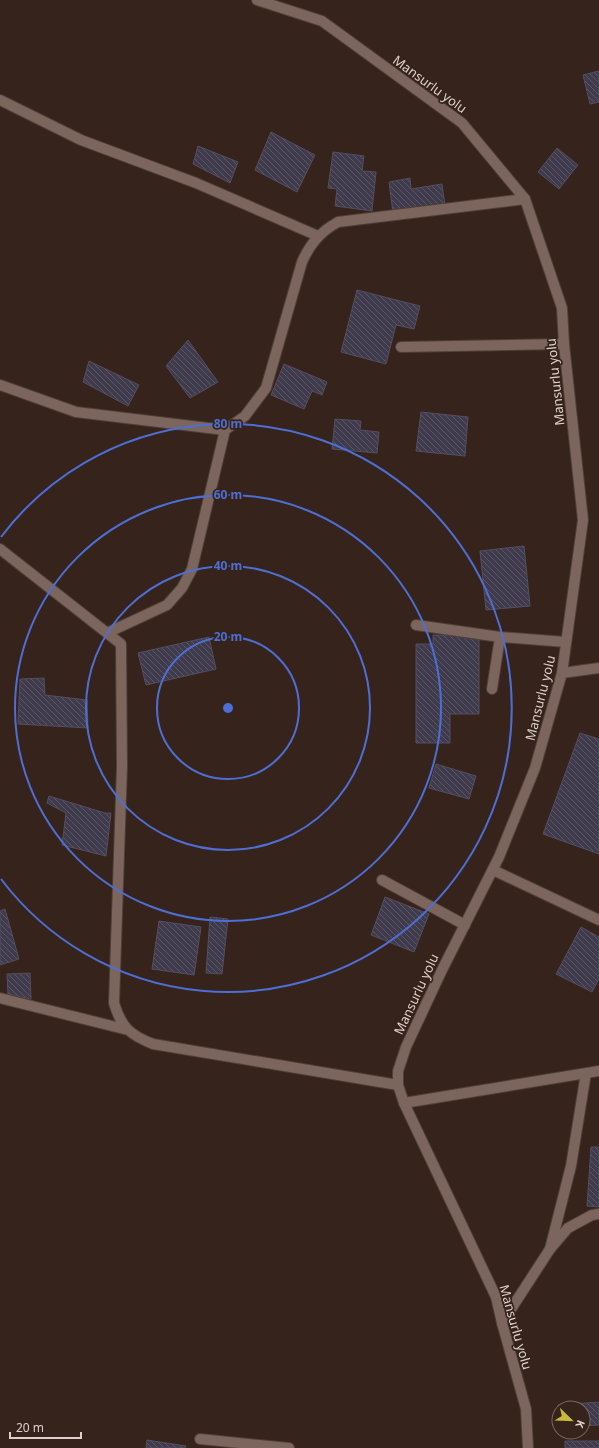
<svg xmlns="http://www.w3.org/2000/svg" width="599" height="1448" font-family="'Noto Sans',sans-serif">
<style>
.building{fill:url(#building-back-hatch);stroke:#534e61}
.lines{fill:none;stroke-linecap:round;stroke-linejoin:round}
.lane-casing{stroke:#4f3f39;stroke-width:12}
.street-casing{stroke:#4f3f39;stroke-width:12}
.secondary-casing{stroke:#4f3f39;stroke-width:12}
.lane{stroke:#7c655c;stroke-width:10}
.street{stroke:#7c655c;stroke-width:10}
.secondary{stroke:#7c655c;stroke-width:10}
.ring{fill:none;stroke:#4d6fd5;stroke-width:2}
.labels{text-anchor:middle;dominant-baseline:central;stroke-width:3.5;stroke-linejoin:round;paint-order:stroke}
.street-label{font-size:13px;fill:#ded1cc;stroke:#36231b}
.centre{fill:#4d6fd5;stroke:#36231b;stroke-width:2}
.ring-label{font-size:12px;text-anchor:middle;font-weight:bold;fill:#4d6fd5;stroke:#36231b;stroke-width:3.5;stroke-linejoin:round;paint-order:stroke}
</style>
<defs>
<pattern id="building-back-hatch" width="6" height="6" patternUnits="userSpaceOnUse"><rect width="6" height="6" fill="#3f3b4d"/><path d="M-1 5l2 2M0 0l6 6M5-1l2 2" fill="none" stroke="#5a5665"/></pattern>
</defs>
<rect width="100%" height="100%" fill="#36231b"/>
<path class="building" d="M599,71v31l-9,2 -7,-29z
M271,132l44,23 -18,37 -42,-22z
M198,146l40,16 -8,21 -37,-19z
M557,148l21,17 -19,24 -21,-17z
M333,152l31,4 -2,15 14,1 -4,39 -37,-5 2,-17 -9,-1z
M410,178l1,11 31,-5 3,22 -52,7 -4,-31z
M357,290l63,16 -6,23 -18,-4 -10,39 -45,-12z
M188,340l30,42 -28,16 -24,-32z
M89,361l50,24 -11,21 -45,-24z
M284,364l43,18 -5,13 -10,-4 -8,18 -33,-14z
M421,412l47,5 -3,39 -49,-5z
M335,419l26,2 -1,9 19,2 -2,21 -45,-4z
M524,546l6,60 -44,4 -6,-59z
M433,635h46v79h-29v29h-34v-99h17z
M209,637l7,32 -70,16 -8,-32z
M44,678l1,17 42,5 1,28 -70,-4 2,-45z
M580,733l19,6v115l-56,-20z
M436,764l40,12 -7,23 -40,-11z
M49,796l56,17h6l-5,43 -44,-11 4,-32 -19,-10z
M385,897l44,17 -15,38 -43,-17z
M5,909l14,50 -19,6v-54z
M210,917l18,2 -6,55 -16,-1z
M159,921l42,6 -7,48 -42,-6z
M581,927l18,10v42l-7,13 -36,-18z
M30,973l1,26 -23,-5 -1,-20z
M591,1147h8v60l-12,-1z
M599,1402v23l-16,1v-18h-24v15l-1,-18z
M147,1440l39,6 -1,2h-39z
M565,1441h34v7h-34z"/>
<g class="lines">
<g class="lane-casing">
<path id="lane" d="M401,347l163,-3
M404,1103l195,-32
M550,1249l21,-83 15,-93"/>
</g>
<g class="street-casing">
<path id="street" d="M0,100l81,40 115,43 122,53
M0,385l76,27 149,18 20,-14 21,-28 36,-126c8,-18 18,-30 36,-40l187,-23
M0,549l121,95 1,122 -8,237c7,24 16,32 39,41l245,41
M416,625l84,12 66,5
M107,633l60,-28 15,-17 10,-19 33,-139
M562,673l37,-5
M492,689l8,-52
M493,870l106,50
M382,880l83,45
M0,998l128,32
M502,1323l48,-74 18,-21 24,-13 7,-1
M200,1439l89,9"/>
</g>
<g class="secondary-casing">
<path id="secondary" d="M257,0l65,21 140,102 63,76 37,109 2,36 19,176 -21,153 -27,95 -36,89 -57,113 -36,77 -8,24v14l6,18 92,194 6,26 24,86 2,39"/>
</g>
<use href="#lane" class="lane"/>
<use href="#street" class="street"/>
<use href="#secondary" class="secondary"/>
</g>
<g class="ring">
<circle cx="228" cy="708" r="71"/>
<circle cx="228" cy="708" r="142"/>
<circle cx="228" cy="708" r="213"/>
<path d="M1 537A284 284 0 1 1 1 879"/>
</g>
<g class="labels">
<g class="street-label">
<text transform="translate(430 84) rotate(36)">Mansurlu yolu</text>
<text transform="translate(555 382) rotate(-96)">Mansurlu yolu</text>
<text transform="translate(540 698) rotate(-76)">Mansurlu yolu</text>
<text transform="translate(416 994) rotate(-65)">Mansurlu yolu</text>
<text transform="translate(516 1327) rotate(74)">Mansurlu yolu</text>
</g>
</g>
<circle cx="228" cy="708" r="6" class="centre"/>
<g class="ring-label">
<text x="228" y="428">80 m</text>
<text x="228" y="499">60 m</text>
<text x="228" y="570">40 m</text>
<text x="228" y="641">20 m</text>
</g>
<g transform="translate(571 1420) rotate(113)"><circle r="19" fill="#36231b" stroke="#796962"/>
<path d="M0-3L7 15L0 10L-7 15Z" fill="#c9ba3a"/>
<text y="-6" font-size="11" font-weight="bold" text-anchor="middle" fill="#ded1cc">K</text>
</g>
<path d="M10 1432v6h71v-6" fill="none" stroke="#ded1cc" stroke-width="2"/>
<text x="16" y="1432" font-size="12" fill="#ded1cc" stroke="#36231b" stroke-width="3" paint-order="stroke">20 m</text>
</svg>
